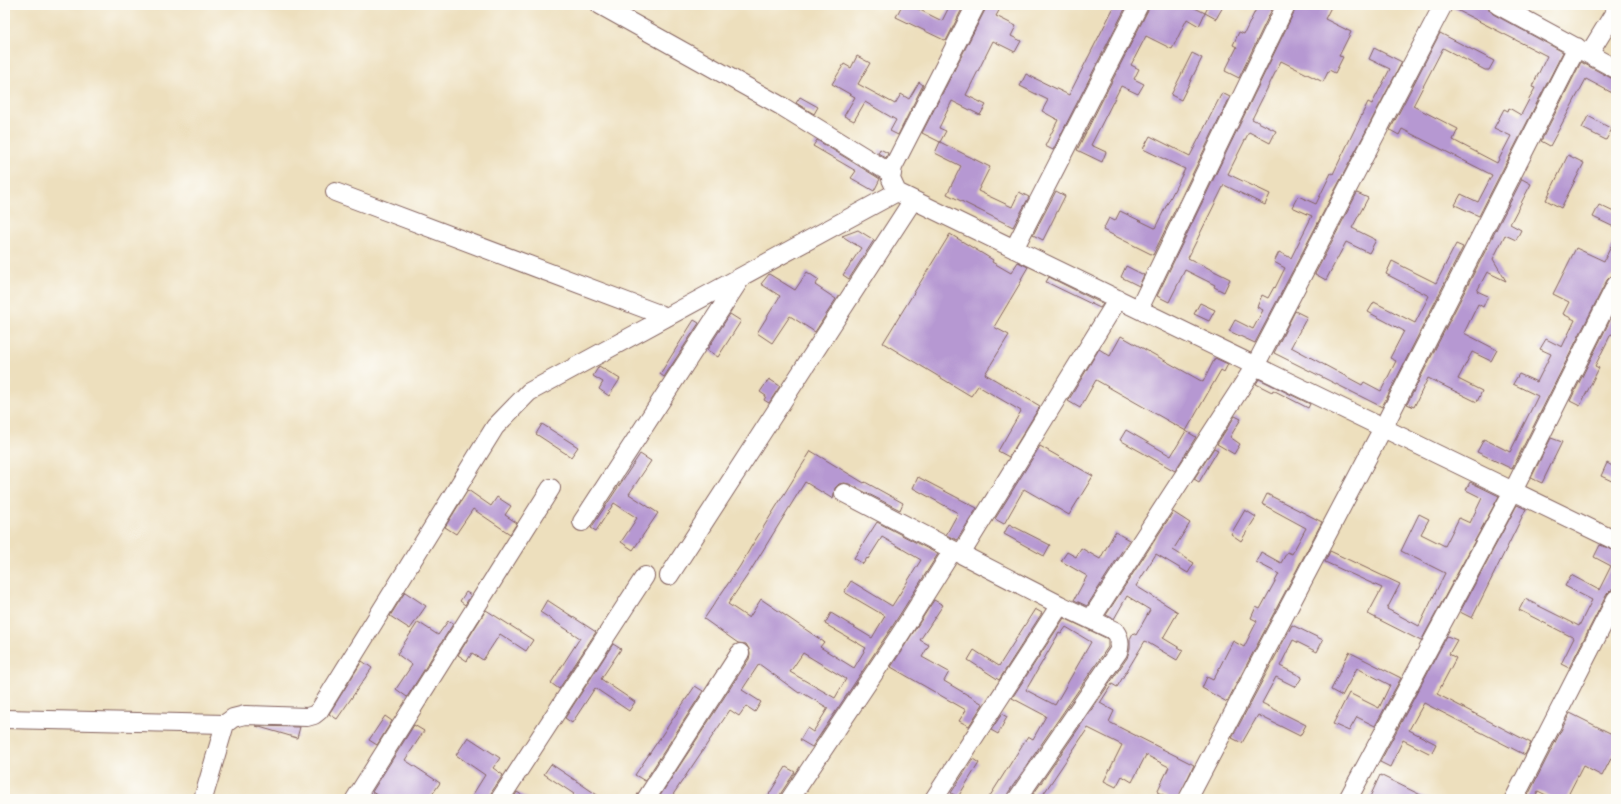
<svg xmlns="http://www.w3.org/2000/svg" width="1621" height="804" font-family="'Comic Neue',sans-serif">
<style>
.building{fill:#b698d2;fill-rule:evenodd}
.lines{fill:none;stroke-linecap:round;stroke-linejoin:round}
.minor-casing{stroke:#83625e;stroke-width:20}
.minor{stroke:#fff;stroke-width:18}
</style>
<rect width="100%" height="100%" fill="#fdfcf7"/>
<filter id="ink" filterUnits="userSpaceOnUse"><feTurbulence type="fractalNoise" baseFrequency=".025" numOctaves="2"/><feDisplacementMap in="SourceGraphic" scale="8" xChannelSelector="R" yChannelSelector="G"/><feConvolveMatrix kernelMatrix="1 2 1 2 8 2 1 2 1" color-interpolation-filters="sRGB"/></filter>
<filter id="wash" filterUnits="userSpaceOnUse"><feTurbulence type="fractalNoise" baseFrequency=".012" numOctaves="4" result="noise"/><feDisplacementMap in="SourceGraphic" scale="16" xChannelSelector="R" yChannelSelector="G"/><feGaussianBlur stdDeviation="0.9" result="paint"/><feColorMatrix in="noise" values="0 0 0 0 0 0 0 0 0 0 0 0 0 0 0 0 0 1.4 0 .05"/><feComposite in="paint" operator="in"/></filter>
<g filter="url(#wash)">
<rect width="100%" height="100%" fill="#eddfbd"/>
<g id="blocks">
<path class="building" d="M902,5h8l32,16 8,-16h14l-18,36 -50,-24z
M986,5h16l-6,11 20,10 -5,10 10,5 -6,11 -22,-11 -27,54 20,10 -6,10 -28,-14 -13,27 7,3 -6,11 -18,-9 63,-123z
M1115,5h12l-74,145 -8,-4 13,-26 -16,-9 6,-11 -28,-14 6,-12 43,21z
M1149,5h40l16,8 -6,13 -12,-7 -15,30 -26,-13 -15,29 8,4 -5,10 10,5 -6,10 -17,-8 -30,59 15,7 -4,10 -25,-12 71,-140z
M1209,5h15l-8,14 -11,-6z
M1258,5h16l-35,73 -14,-7 12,-24 -4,-2 6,-13 5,2z
M1296,5h36l-7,14 26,13 -12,24 4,1 -8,16 -6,-3 -6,12 -42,-21 -29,58 24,12 -6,12 -21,-11 -21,42 42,20 -5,11 -41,-20 -36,73 42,21 -6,13 -10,-5 1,-2 -30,-15 -16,32 -12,-6 138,-286z
M1453,5h27l9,4 4,5 70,38 -84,164 -24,-11 6,-11 17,8 14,-27 -90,-46 -3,6 -9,-5 50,-97 54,28 -5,9h-4l-42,-22 -30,58 45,23 -5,11 44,23 14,-27 -17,-8 10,-19 4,2 1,-3 12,7 14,-27 -3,-1 15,-31 -94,-48z
M1374,48l28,14 -147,281 -26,-12 6,-11 18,9 10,-19 -6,-3 5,-12 6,3 6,-11 1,1 10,-20 -11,-6 5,-10 12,6 21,-42 -20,-9 6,-11 18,8 15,-31 2,1 35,-72 4,2 18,-35 -21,-10z
M1192,53l10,5 -21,42 -10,-5z
M857,56l13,7 -12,21 37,20 6,-10 8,5 10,-17 4,3 -25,50 -8,-4 6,-11 -31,-18 -11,19 -10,-5 11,-19 -23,-13 12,-20 7,4z
M1581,62l30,16 5,1v16l-30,-16 -36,67 -9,-5z
M1222,93l8,4 -77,158 -50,-25 6,-12 6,3 5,-10 35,17 30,-59 -42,-20 7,-13 40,20z
M800,97l18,10 -4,7 -18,-11z
M1588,116l24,13 -6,11 -24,-12z
M817,140l63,39 -6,12 -23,-13 5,-7 -43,-25z
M940,142l50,25 -12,24 34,16 7,-15 10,5 -16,30 -66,-33 14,-28 -26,-13z
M880,149l8,4 -2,5 -8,-5z
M1568,155l16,8 -23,45 -15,-8z
M1522,179l9,5 -21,40 11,6 -5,10 -11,-5 -12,24 13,22 -19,-9 -10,19 11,5 -5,11 -5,-3 -14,29 33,17 -6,11 -19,-9 -14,27 24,12 -5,11 -49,-24 -14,29 -7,-3z
M1056,191l9,5 -22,44 -10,-5z
M1357,193l11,5 -16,30 24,12 -7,13 -23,-11 -20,38 -11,-6z
M1599,205l17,8v15l-23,-11z
M858,230l16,10 -25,39 -6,-4 18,-27 -19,-12z
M950,234l43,26 -1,2 19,11 7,-11 10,5 -7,12 1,1 -28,47 15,8 -24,39 55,32 -31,51 -11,-6 23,-40 -43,-25 -7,10 -88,-53z
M1616,236v39l-5,1 -4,4 -95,189 -35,-17 7,-13 26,13 28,-56 -25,-12 6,-10 18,8 14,-28 -11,-5 6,-10 16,8 13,-27 -12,-6 6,-12 -16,-8 23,-46 28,13z
M1456,244l7,3 -81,160 -108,-54 21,-42 12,6 -16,30 71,38 2,-3 17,9 15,-30 -6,-3 14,-27 -36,-19 6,-10 41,21 14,-27 -43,-22 6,-13 44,22z
M1126,266l18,9 -5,11 -18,-9z
M807,272l12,8 -4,5 21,14 -21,33 -25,-16 -18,27 -15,-10 23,-37 -19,-12 8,-10 26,16z
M1049,277l54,27 -3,4 -54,-26z
M1200,303l15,7 -6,11 -15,-7z
M1616,308v28l-5,-2 -16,32 4,2 -19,38 -10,-5z
M730,314l11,7 -23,36 -11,-7z
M694,320l5,3 -35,54 -4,-3z
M1121,336l82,46 12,-24 13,6 -4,8 -3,-2 -35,61 10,6 -21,34 -55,-31 6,-10 45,26 15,-25 -90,-51 -16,28 -12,-7 31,-52 11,7z
M599,366l21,13 -11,17 -10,-7 4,-7 -10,-6z
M769,379l11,7 -11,17 -5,-3 2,-4 -6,-4z
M1259,379l51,25 -2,4 -35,-18 -1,2 -16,-8z
M1235,416l6,3 -11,18 10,7 -6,10 -17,-10z
M542,424l36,23 -7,10 -35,-23z
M1551,438l11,4 -20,41 -11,-5z
M1040,446l53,30 -24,39 -45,-26 -20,35 -9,-5z
M1214,448l4,2 -19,32 -5,-3z
M811,451l53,32 1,-1 38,21 -3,7 -51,-26 -5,-1 -5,1 -4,4 -2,11 -28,-17 -56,91 -21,31 21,14 12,-19 63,43 -4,5 34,21 12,-20 -41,-24 6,-11 41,25 13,-22 -41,-24 7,-11 41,25 29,-46 -39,-23 -14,22 -1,-1 -4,6 -9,-6 23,-36 61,32 -46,73 -80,120 -12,-7 7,-12 6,4 15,-24 -27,-16 -2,1 -40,-29 -17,26 19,12 -6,10 -9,-6 -7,10 -9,-6 -60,89h-12l91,-140 1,-5 -1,-5 -3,-5 -8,-1 -34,-24 36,-53 11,-19zM803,653l43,26 -11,19 -45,-26z
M640,454l11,7 -22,33 29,19 -25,37 -12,-8 16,-24 -23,-15 -18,28 -5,-3z
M1607,463l9,5v15l-15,-7z
M918,477l59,31 -20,32 -11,-5 12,-22 -45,-25z
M1470,482l29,14 -78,145 -53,-27 14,-26 -57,-26 5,-11 70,33 -13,25 32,17 26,-53 -44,-22 18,-37 10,5 -8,15 24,12 14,-28 11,5 12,-25 -16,-8z
M468,490l23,16 6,-9 14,9 -6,9 12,8 -7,11 -37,-25 -17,25 -11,-7z
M1267,494l55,28 -95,180 -25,-14 5,-11 6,3 20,-39 11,6 13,-26 -6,-3 5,-11 4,2 19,-35 -23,-12 5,-10 20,11 6,-11 5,2 14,-26 -44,-24z
M1517,505l9,4 -54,109 -12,-6z
M1245,510l11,7 -15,24 -10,-7z
M1173,512l17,11 -17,27 21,13 -6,10 -32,-19 -20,32 42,26 -15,26 20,12 -6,10 -32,-19 -28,46 -5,-3 -12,19 14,8 -5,11 85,43 -16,34h-6l-15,-7 12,-25 -23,-12 -14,27 -10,-6 -6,11 -12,-6 18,-36 -34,-17 -48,71h-10l97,-141 3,-10v-9l3,-6 3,2 14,-25 -23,-14 -13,23 -8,-4z
M1009,524l41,21 -6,11 -40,-22z
M1115,532l14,8 -42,66 -13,-6 13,-24 -26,-15 6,-9 9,5 5,-9 19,11z
M1600,545l16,6v38l-5,1 -4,4 -38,74 -8,-4 13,-26 -55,-28 6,-11 54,27 13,-26 -27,-14 6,-11 28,15 12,-24 -17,-9z
M405,592l21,14 -16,23 -20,-13z
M466,592l5,3 -6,10 -5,-4z
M547,600l49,32 -37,57 -8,-6 29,-45 -40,-26z
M934,600l9,5 -23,35 9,5 -7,12 27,15 -5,9 39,23 -14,22 -10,-5 7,-11 -75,-43z
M1035,609l7,4 -43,67 -31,-20 6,-10 25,16z
M486,610l47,30 -7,11 -26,-17 -17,26 -11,-7 -5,8 -9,-6z
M1064,618l44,21v8l-100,146 -1,6h-19l40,-63 5,3 13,-23 -34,-18zM1066,627l25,15 -36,63 -29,-15 33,-57 2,1z
M448,621l5,3 -46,73 -11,-8 16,-24 -15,-11 21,-32 20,13z
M1292,625l31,15 -6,12 -24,-12 -13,26 22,11 -6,10 -20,-10 -14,26 44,22 -6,11 -42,-21 -16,28 -10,-5z
M1447,636l10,4 -8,14 7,4 -19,36 94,49 -6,12 -101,-52 -15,27 27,14 -5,10 -28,-14 -13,27 -10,-5z
M613,644l8,5 -20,30 34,23 -6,9 -34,-23 -23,35 -7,-5z
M1349,652l52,26 -26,48 -18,-9 -8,14 -16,-7 16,-31 30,15 11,-23 -33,-17 -15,28 -11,-6z
M362,661l10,7 -35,51 -8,-5z
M695,686l8,5 -58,90 -10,-6z
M1570,713l46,23v13l-14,27 -19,-10 -17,33h-12l-16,-8 -4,8h-8z
M1002,714l5,3 -9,17 -7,-4z
M385,716l7,5 -15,24 -8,-5z
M414,725l10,6 -19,29 35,23 -11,16h-46l-11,-7z
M256,726l44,1 -3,11z
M468,737l32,21 -7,10 10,7 -12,18 -1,6h-20l15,-24 -29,-20z
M973,759l6,4 -21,34 -7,-4z
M551,764l30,20 22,15h-32l3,-5 -30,-20z
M786,767l9,5 -14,21 -1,6h-14z
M1380,775l49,24h-60z
M517,792l11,7h-15z"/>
</g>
</g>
<g filter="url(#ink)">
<use href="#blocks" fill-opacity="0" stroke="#83625e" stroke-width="1"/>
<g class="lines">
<g class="minor-casing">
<path id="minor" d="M600,5l183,102 109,67
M976,5l-83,162 -2,12 6,13 719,349
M1498,5l118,64
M1589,54l27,-44
M335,192l332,125
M1014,249l125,-244
M1139,309l147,-304
M844,493l109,57
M582,522l159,-244
M961,554l157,-255
M669,576l244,-376
M1091,619l164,-253 188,-361
M5,719l220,5
M203,799l22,-75 8,-6 12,-3 62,2 7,-2 5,-4 176,-284 34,-35 368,-200
M355,799l196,-311
M500,799l145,-223
M646,799l94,-146
M790,799l111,-166 52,-83 107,55 55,26c5,7 6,13 3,21l-101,147
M934,799l126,-194
M1188,799l195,-371 194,-381
M1348,799l165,-308 103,-206
M1514,799l102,-200"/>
</g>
<use href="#minor" class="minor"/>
</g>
</g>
<rect width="1621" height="804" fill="none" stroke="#fdfcf7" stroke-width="20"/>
</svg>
